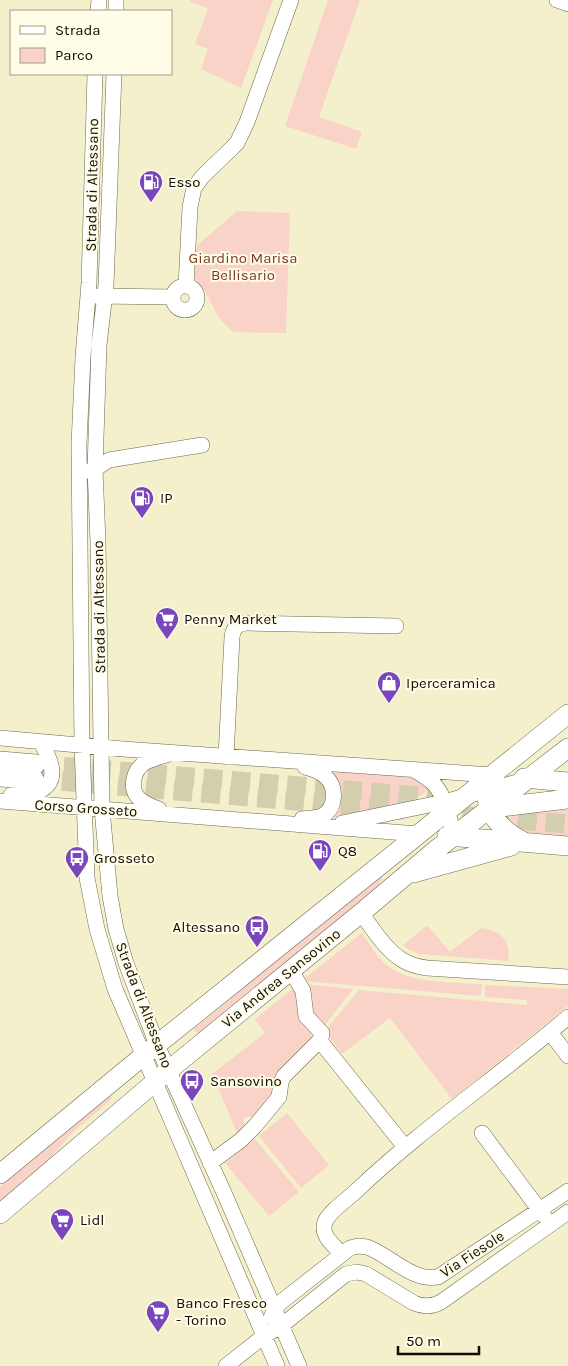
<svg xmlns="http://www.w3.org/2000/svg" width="568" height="1366" font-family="Karla,sans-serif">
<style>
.green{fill:#fad3c8}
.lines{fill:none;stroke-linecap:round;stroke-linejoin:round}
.major-tunnel{stroke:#d2ceae;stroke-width:19;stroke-dasharray:19 9;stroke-linecap:butt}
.minor-casing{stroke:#6e694a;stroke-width:16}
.major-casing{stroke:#6e694a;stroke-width:20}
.minor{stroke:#fff;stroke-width:15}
.major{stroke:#fff;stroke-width:19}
.labels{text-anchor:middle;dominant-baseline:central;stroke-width:4;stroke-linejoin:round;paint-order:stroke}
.poi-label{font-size:15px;fill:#100e04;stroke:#fffce7;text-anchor:start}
.street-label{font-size:15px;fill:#100e04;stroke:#fffce7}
.park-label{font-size:15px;fill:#7c3a28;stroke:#fffce7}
</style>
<rect width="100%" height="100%" fill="#f4f0cc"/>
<path class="green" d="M190,0h83l-32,88 -40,-19 7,-20 -13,-5 13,-36 -18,-6z
M328,0h32l-41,117 43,15 -6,17 -71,-23z
M237,211l53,2 -4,120 -53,-1 -14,-14 -13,-25 -14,-15 1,-29z
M327,770l83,6 13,6 6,7 -17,13 -85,17z
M568,806v34l-50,-7 -10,-14 12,-9z
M378,875l5,4 -17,20 -168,135 -5,-5 34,-27 18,-21z
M428,926l22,26 31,-24c22,4 28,10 28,33l-90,-7 -13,-6 -3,-3 22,-18z
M362,933c8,12 15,24 26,33 23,18 65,16 94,18l-1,12 -180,-15z
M304,984l49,5 -31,40 -7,-6z
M485,985l83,4v17l-116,93 -62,-81 -48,36 -17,-23 34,-41 168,15v-5l-42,-3z
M296,986l16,44 -2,12 -41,60 -9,6 -6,9h-7l-3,2v14l-5,4 -27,-63 53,-41 -10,-14z
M109,1093l3,6 -40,34 -29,33 -43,37v-16z
M287,1113l42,52 -28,23 -42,-52z
M255,1139l44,53 -30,24 -44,-53z"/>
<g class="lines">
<path class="major-tunnel" d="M36,764l419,35
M34,779l370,31
M434,813l134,11"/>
<g class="minor-casing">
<path id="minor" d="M557,0l11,4
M98,11l1,-11
M116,11v-11
M95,74l-6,209 -6,74 -4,87 3,302 5,132 10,51 18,60 162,377
M114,74l-8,211 -7,60 -4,124 3,73 4,267 8,87 6,33 10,34 31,82 68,150 74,171
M173 298a12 12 0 1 1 24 0a12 12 0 1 1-24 0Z
M186,286l4,-79 4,-19 8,-11 30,-29 5,-5 10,-21 44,-122
M97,296l76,1
M88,471l7,-2 14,-9 93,-15
M0,738l123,11 368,26
M226,757l6,-120c1,-9 6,-14 15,-14l149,3
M414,770c7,4 14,8 20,14 11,12 17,36 19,52
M11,795c10,-1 24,0 32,-6 17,-11 6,-34 -3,-47
M0,801l418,33
M159,809c-15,-5 -29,-12 -25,-30 1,-6 5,-12 10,-16 7,-4 15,-6 23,-8
M302,819c6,-1 14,-1 20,-3 14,-7 15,-29 4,-39 -6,-6 -13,-8 -21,-10
M342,823l102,-21 77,-21
M361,913c12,16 25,38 43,48 7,4 15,6 23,7l141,9
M550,1032l18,24
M320,1041l85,106
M482,1133l62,83
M210,1163l31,-23 14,-14 24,-29 2,-15 3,-6 37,-37 1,-6 -16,-17 -3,-25 -12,-21
M342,1254c-8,-9 -22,-18 -17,-32 3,-9 21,-22 29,-29 67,-64 144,-116 214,-176
M271,1318l3,-8 7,-8 69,-54 8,-2 9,1c23,8 45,35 71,30l130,-86
M226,1366l38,-30 17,-10 65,-52 11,-2 9,2 48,29c9,4 18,4 27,-1l127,-90"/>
</g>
<g class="major-casing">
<path id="major" d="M0,761l36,3
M0,777l34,2
M524,778l44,4
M487,798c2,20 19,35 37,44
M492,808l76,-9
M447,836l121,10
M413,873l98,-27
M0,1174l143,-118 425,-342
M0,1214l169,-144 192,-157 76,-64 131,-101"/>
</g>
<use href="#minor" class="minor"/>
<use href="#major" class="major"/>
</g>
<defs>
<g id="fuel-pin" transform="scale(1.25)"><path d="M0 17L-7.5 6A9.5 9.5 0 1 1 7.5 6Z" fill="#7946bd" stroke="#fffce7"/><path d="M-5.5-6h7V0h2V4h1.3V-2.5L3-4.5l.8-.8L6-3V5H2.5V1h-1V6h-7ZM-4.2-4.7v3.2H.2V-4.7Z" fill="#fff"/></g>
<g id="supermarket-pin" transform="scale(1.25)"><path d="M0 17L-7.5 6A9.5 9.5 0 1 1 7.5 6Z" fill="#7946bd" stroke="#fffce7"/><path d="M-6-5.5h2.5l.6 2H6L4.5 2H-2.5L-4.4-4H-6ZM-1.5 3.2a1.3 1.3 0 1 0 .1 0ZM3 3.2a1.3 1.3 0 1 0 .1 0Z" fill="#fff"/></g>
<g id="shop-pin" transform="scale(1.25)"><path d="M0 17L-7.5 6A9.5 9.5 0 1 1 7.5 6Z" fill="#7946bd" stroke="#fffce7"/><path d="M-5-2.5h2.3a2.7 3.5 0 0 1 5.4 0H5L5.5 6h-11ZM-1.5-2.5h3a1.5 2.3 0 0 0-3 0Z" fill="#fff"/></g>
<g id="bus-pin" transform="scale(1.25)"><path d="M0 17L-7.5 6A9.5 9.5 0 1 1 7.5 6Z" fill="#7946bd" stroke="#fffce7"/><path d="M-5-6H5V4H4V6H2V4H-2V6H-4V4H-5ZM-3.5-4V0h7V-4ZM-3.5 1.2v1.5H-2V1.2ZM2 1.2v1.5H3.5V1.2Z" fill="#fff"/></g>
</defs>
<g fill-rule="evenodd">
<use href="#fuel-pin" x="151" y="182"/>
<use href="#fuel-pin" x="142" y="498"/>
<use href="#supermarket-pin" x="167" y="619"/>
<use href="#shop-pin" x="389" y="683"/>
<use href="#fuel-pin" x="320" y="851"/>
<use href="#bus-pin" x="77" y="858"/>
<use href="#bus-pin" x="257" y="927"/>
<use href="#bus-pin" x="192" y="1081"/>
<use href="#supermarket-pin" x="62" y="1220"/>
<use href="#supermarket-pin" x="158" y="1312"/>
</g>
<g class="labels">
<g class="poi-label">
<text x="168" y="182">Esso</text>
<text x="160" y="498">IP</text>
<text x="184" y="619">Penny Market</text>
<text x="406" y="683">Iperceramica</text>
<text x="338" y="851">Q8</text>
<text x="94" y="858">Grosseto</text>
<text x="240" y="927" text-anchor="end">Altessano</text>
<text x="210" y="1081">Sansovino</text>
<text x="80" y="1220">Lidl</text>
<text x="176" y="1303">Banco Fresco<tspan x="176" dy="17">- Torino</tspan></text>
</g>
<g class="street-label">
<text transform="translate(92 185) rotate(-89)">Strada di Altessano</text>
<text transform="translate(99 607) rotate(-91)">Strada di Altessano</text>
<text transform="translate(86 808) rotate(4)">Corso Grosseto</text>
<text transform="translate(281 978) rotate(-39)">Via Andrea Sansovino</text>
<text transform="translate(144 1005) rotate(69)">Strada di Altessano</text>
<text transform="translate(472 1254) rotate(-33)">Via Fiesole</text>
</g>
<g class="park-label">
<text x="243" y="258">Giardino Marisa<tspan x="243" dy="17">Bellisario</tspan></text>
</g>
</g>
<rect x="10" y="10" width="162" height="65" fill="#fffce7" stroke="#9f9d8c"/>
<rect x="20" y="26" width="25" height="8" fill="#ffffff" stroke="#9f9d8c"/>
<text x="55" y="35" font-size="15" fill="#100e04">Strada</text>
<rect x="20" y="48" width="25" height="15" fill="#fad3c8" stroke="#9f9d8c"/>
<text x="55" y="60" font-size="15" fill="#100e04">Parco</text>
<path d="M398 1346v8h81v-8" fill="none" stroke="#100e04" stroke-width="2.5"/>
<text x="406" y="1346" font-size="15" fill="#100e04" stroke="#fffce7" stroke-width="4" paint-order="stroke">50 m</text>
</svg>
